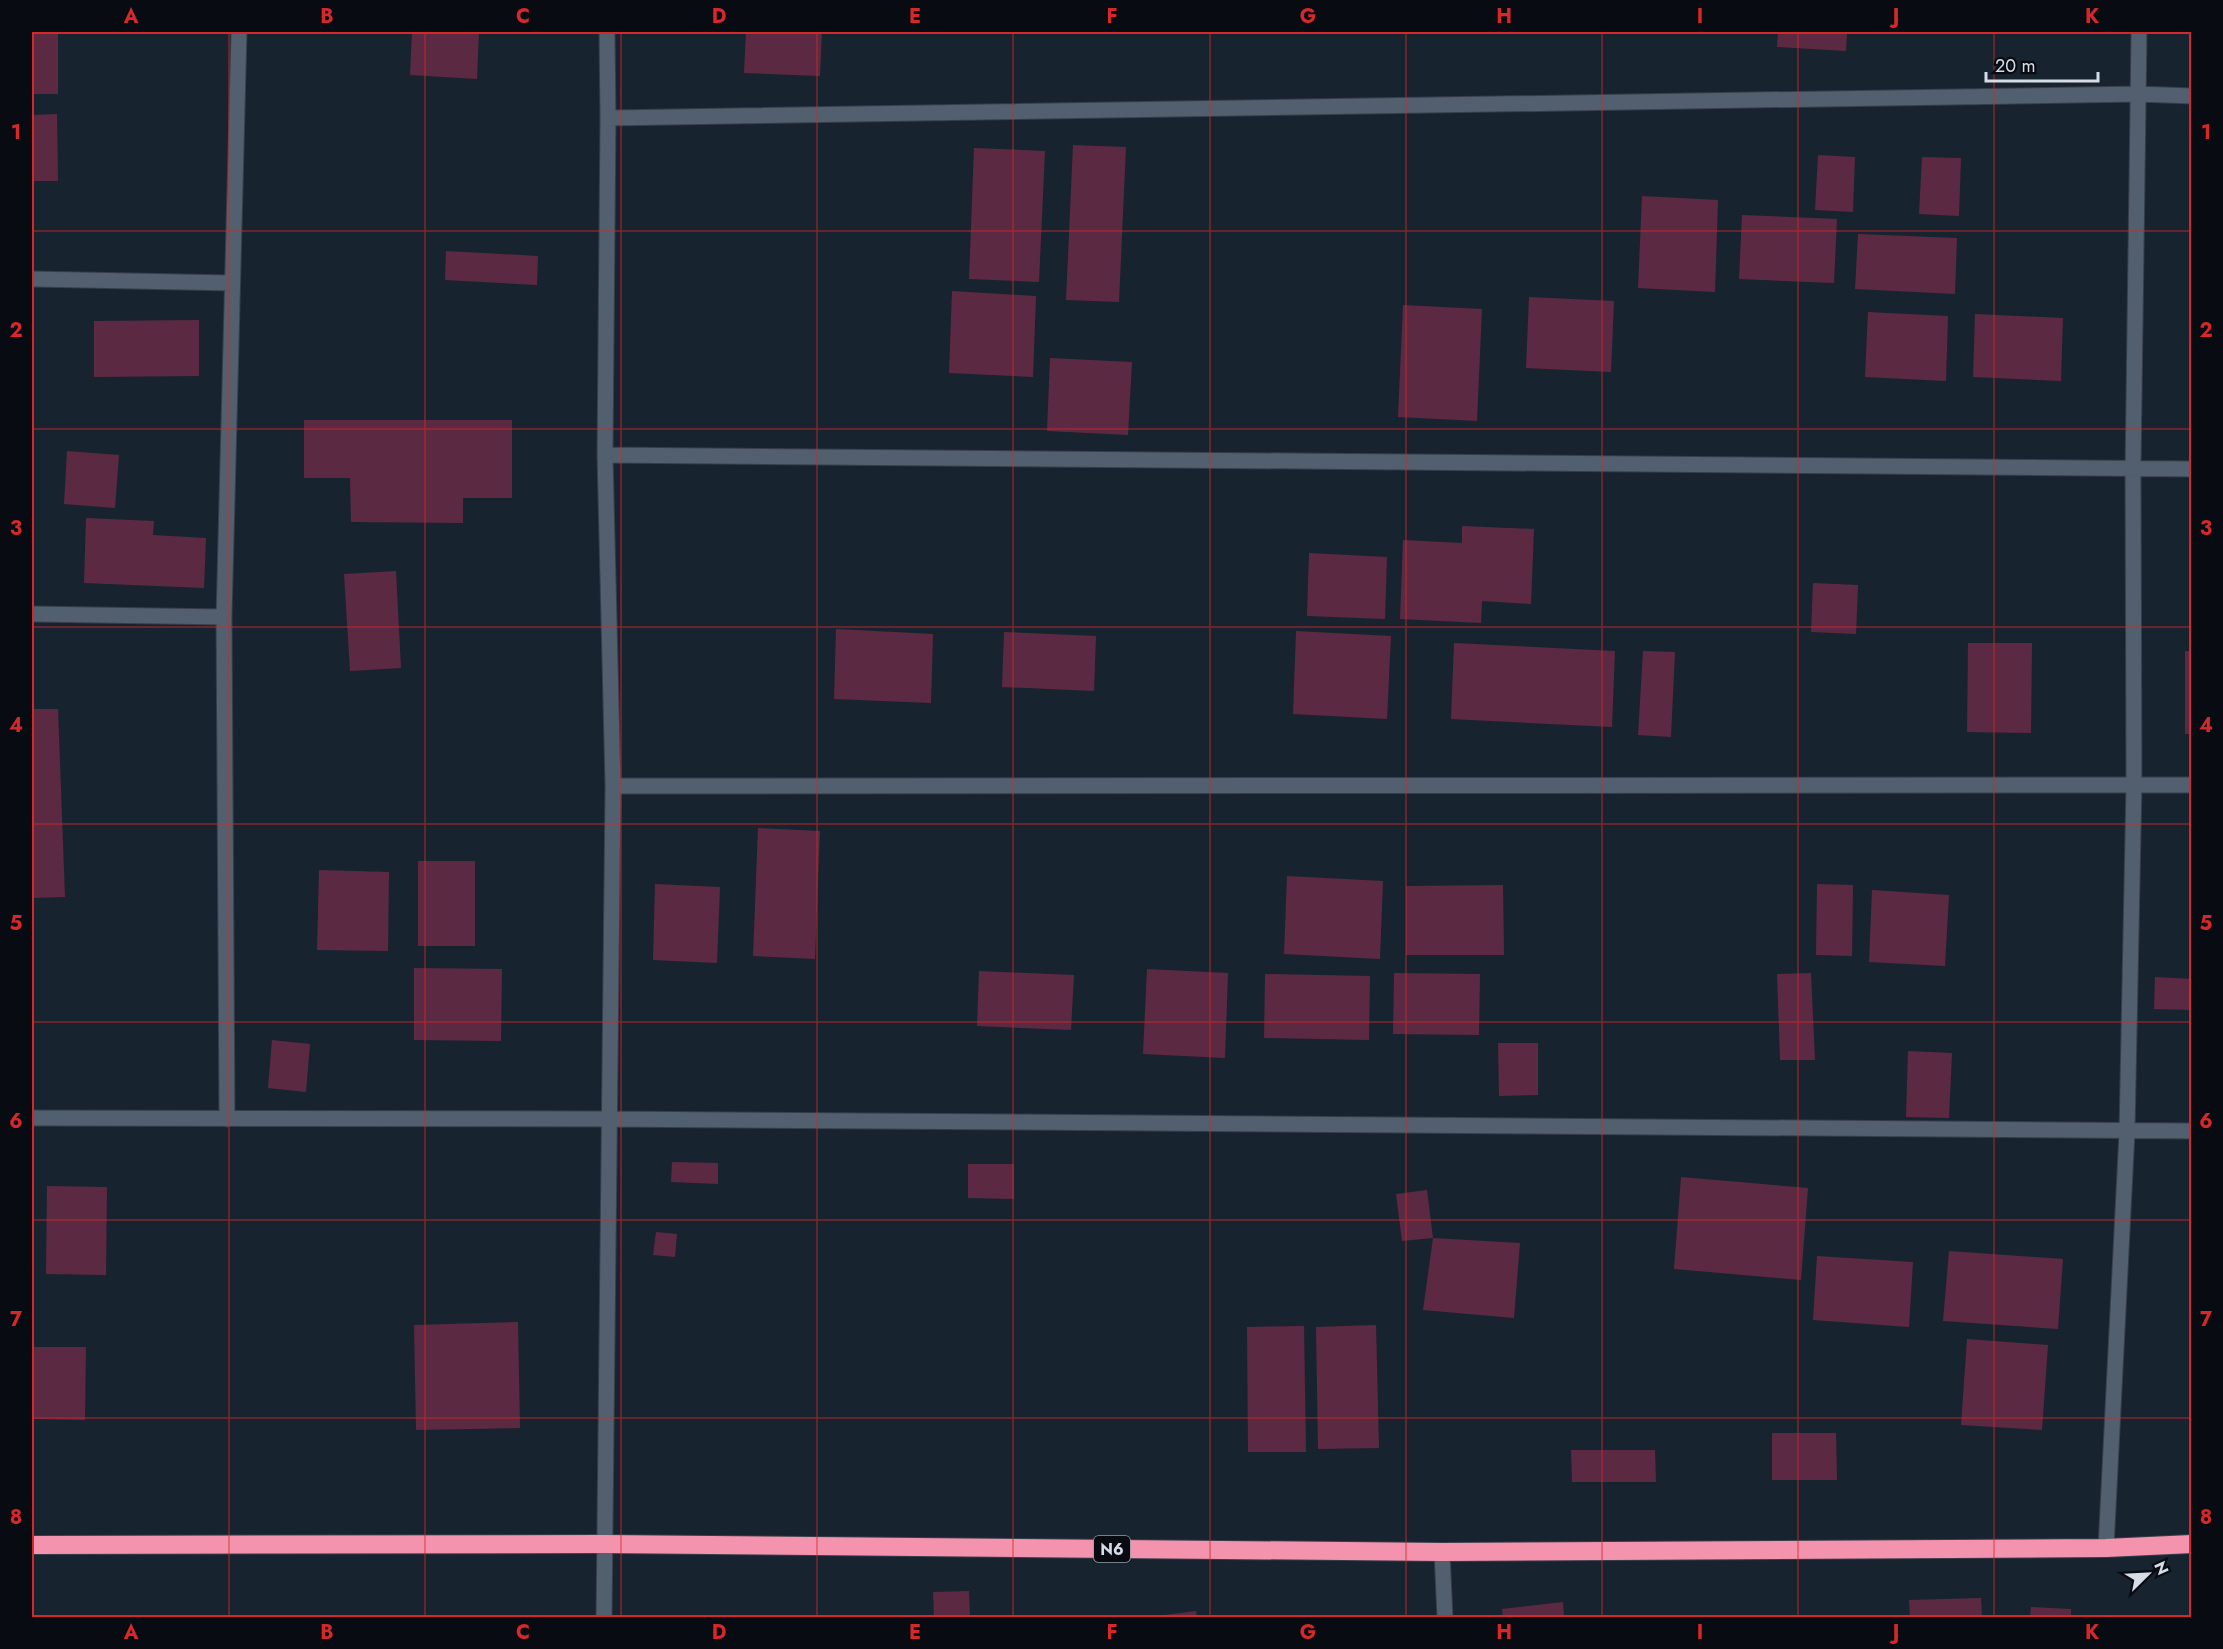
<svg xmlns="http://www.w3.org/2000/svg" width="2223" height="1649" font-family="Jost,sans-serif">
<style>
.building{fill:#5c2942}
.lines{fill:none;stroke-linecap:round;stroke-linejoin:round}
.minor-casing{stroke:#363e49;stroke-width:17}
.highway-casing{stroke:#363e49;stroke-width:20}
.minor{stroke:#525f6e;stroke-width:15}
.highway{stroke:#f493ae;stroke-width:18}
.grid{fill:none;stroke:#d62828;stroke-width:1.5;stroke-opacity:0.55}
.labels{text-anchor:middle;dominant-baseline:central;stroke-width:4.5;stroke-linejoin:round;paint-order:stroke}
.shield{fill:#080c12;stroke:#989ea6;stroke-width:1.5}
.shield-label{font-size:16px;font-weight:bold;fill:#d5dce5}
.neatline{fill:none;stroke:#d62828;stroke-width:2}
.grid-label{font-size:20px;text-anchor:middle;font-weight:bold;fill:#d62828}
</style>
<rect width="100%" height="100%" fill="#182330"/>
<path class="building" d="M32,32h26v62h-26z
M412,32h67l-2,47 -67,-4z
M746,32h76l-2,44 -76,-3z
M1778,32h69l-1,19 -69,-4z
M57,114l1,67h-26v-66z
M1073,145l53,2 -7,155 -53,-2z
M974,148l71,3 -6,131 -70,-3z
M1818,155l37,2 -2,55 -38,-2z
M1922,157l39,1 -2,58 -40,-2z
M1642,196l76,4 -3,92 -77,-4z
M1742,215l95,4 -3,64 -95,-4z
M1858,234l99,4 -2,56 -100,-5z
M446,251l92,5 -1,29 -92,-5z
M952,291l84,5 -3,81 -84,-4z
M1529,297l85,4 -3,71 -85,-4z
M1403,305l79,4 -5,112 -79,-4z
M1868,312l80,4 -2,65 -81,-4z
M1975,314l88,4 -2,63 -88,-4z
M199,320v56l-105,1v-56z
M1050,358l82,4 -4,73 -81,-4z
M304,420h208v78h-49v25l-112,-1 -1,-44h-46z
M67,451l52,4 -4,53 -51,-4z
M86,518l68,3 -1,14 53,3 -2,50 -120,-5z
M1462,526l72,3 -3,75 -49,-3 -1,22 -81,-4 3,-79 59,3z
M1309,553l78,4 -2,62 -78,-3z
M396,571l5,97 -51,3 -6,-97z
M1813,583l45,2 -2,49 -45,-2z
M836,629l97,5 -2,69 -97,-4z
M1296,631l95,5 -4,83 -94,-5z
M1004,632l92,4 -2,55 -92,-4z
M1454,643l161,8 -3,76 -161,-8z
M1968,643h64l-1,90 -64,-1z
M1643,651l32,1 -4,85 -33,-2z
M2185,651h7v83h-7z
M32,709h26l7,188 -33,1z
M758,828l62,3 -5,128 -62,-3z
M418,861h57v85h-57z
M319,870l70,2 -1,79 -71,-1z
M1287,876l96,5 -3,78 -96,-5z
M655,884l65,3 -3,76 -64,-3z
M1817,884l36,1 -1,71 -36,-1z
M1503,885l1,70h-98v-69z
M1872,890l77,5 -4,71 -76,-4z
M414,968l88,1 -1,72 -87,-1z
M1147,969l81,4 -3,85 -82,-4z
M979,971l95,4 -3,55 -94,-4z
M1394,973l86,1 -1,61 -86,-1z
M1811,973l4,87h-35l-3,-86z
M1265,974l105,2 -1,64 -105,-2z
M2155,977l37,2v31l-38,-1z
M272,1040l38,4 -4,48 -38,-4z
M1498,1043h40v52l-39,1z
M1908,1051l44,2 -3,65 -43,-1z
M672,1162l46,1v21l-47,-2z
M968,1164h46v35l-46,-1z
M1681,1177l127,11 -7,92 -127,-11z
M47,1186l60,1 -1,88 -60,-1z
M1427,1190l6,48 -31,3 -6,-47z
M656,1232l21,2 -2,23 -22,-2z
M1433,1238l87,5 -6,75 -91,-8z
M1949,1251l114,8 -5,70 -115,-8z
M1817,1256l96,6 -4,65 -96,-7z
M518,1322l2,106 -104,2 -2,-105z
M1376,1325l3,123 -61,1 -2,-122z
M1304,1326l2,126h-58l-1,-125z
M1967,1339l81,6 -6,85 -81,-5z
M32,1347h54l-1,73 -53,-1z
M1772,1433h64l1,47h-65z
M1571,1450h84l1,32h-84z
M969,1591l1,27h-36l-1,-26z
M1981,1598l1,20h-72l-1,-18z
M1563,1602l1,16h-61l-1,-9z
M2031,1607l40,2v9h-41z
M1196,1611l1,7h-40v-2z"/>
<g class="lines">
<g class="minor-casing">
<path id="minor" d="M608,118l1530,-24 54,2
M32,279l200,4
M605,455l1587,14
M32,614l192,3
M613,786l1579,-1
M32,1118l576,1 1584,12
M227,1119l-3,-502 15,-585
M2106,1548l21,-416 7,-348 -1,-314 6,-438
M1442,1552l3,66
M604,1618l9,-832 -8,-331 3,-337 -1,-86"/>
</g>
<g class="highway-casing">
<path id="highway" d="M32,1545l571,-1 839,8 664,-4 86,-4"/>
</g>
<use href="#minor" class="minor"/>
<use href="#highway" class="highway"/>
</g>
<path class="grid" d="M229,32v1586M425,32v1586M621,32v1586M817,32v1586M1013,32v1586M1210,32v1586M1406,32v1586M1602,32v1586M1798,32v1586M1994,32v1586M32,231h2160M32,429h2160M32,627h2160M32,824h2160M32,1022h2160M32,1220h2160M32,1418h2160"/>
<g class="labels">
<rect class="shield" x="1094" y="1536" width="36" height="26" rx="4.5"/>
<g class="shield-label">
<text x="1112" y="1549">N6</text>
</g>
</g>
<rect width="2223" height="1649" fill="none" stroke="#080c12" stroke-width="66"/>
<g transform="translate(2148 1574) rotate(66)" stroke="#080c12" stroke-width="4.5" paint-order="stroke">
<path d="M0-4.5L10 22L0 15L-10 22Z" fill="#d5dce5"/>
<text y="-9" font-size="16" font-weight="bold" text-anchor="middle" fill="#d5dce5">N</text>
</g>
<path d="M1986 72v9h112v-9" fill="none" stroke="#d5dce5" stroke-width="3"/>
<text x="1995" y="72" font-size="18" fill="#d5dce5" stroke="#080c12" stroke-width="4.5" paint-order="stroke">20 m</text>
<rect x="33" y="33" width="2157" height="1583" class="neatline"/>
<g class="grid-label">
<text x="131" y="23">A</text>
<text x="327" y="23">B</text>
<text x="523" y="23">C</text>
<text x="719" y="23">D</text>
<text x="915" y="23">E</text>
<text x="1112" y="23">F</text>
<text x="1308" y="23">G</text>
<text x="1504" y="23">H</text>
<text x="1700" y="23">I</text>
<text x="1896" y="23">J</text>
<text x="2092" y="23">K</text>
<text x="16" y="139">1</text>
<text x="2206" y="139">1</text>
<text x="16" y="337">2</text>
<text x="2206" y="337">2</text>
<text x="16" y="535">3</text>
<text x="2206" y="535">3</text>
<text x="16" y="732">4</text>
<text x="2206" y="732">4</text>
<text x="16" y="930">5</text>
<text x="2206" y="930">5</text>
<text x="16" y="1128">6</text>
<text x="2206" y="1128">6</text>
<text x="16" y="1326">7</text>
<text x="2206" y="1326">7</text>
<text x="16" y="1524">8</text>
<text x="2206" y="1524">8</text>
<text x="131" y="1639">A</text>
<text x="327" y="1639">B</text>
<text x="523" y="1639">C</text>
<text x="719" y="1639">D</text>
<text x="915" y="1639">E</text>
<text x="1112" y="1639">F</text>
<text x="1308" y="1639">G</text>
<text x="1504" y="1639">H</text>
<text x="1700" y="1639">I</text>
<text x="1896" y="1639">J</text>
<text x="2092" y="1639">K</text>
</g>
</svg>
